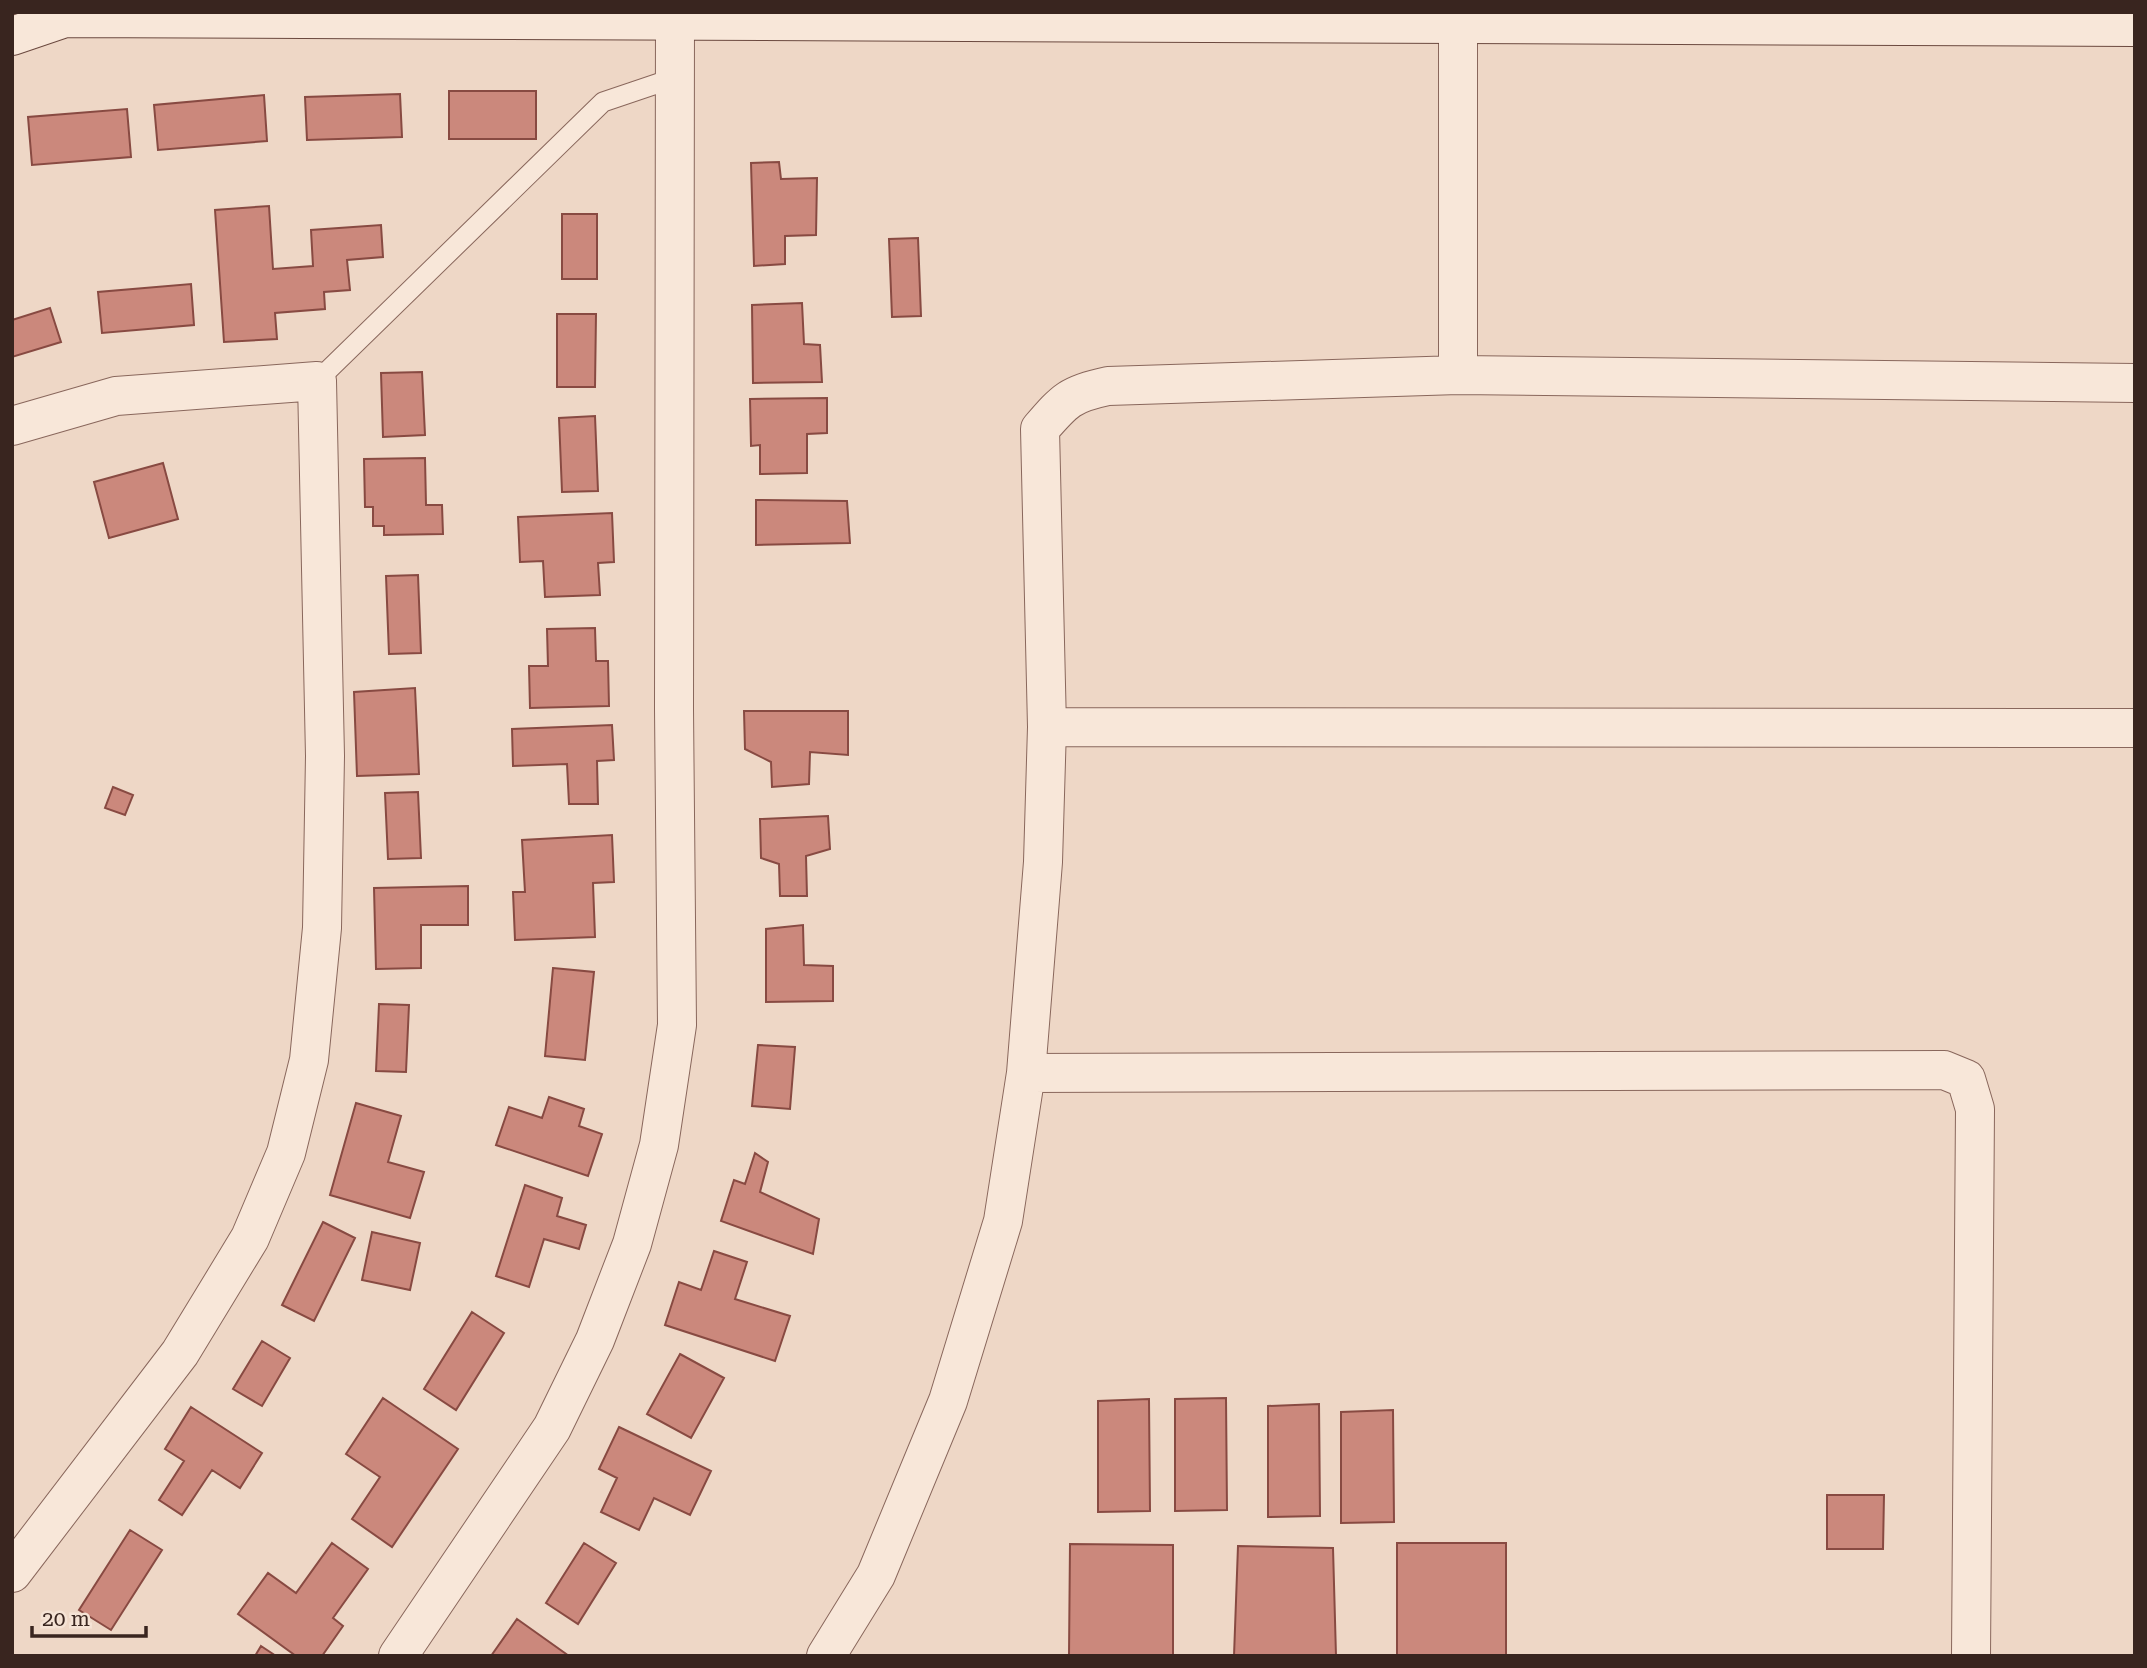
<svg xmlns="http://www.w3.org/2000/svg" width="2147" height="1668" font-family="'Roboto Serif',serif">
<style>
.building{fill:#cb887c;stroke:#884a42;stroke-width:2}
.lines{fill:none;stroke-linecap:round;stroke-linejoin:round}
.lane-casing{stroke:#89675c;stroke-width:21}
.street-casing{stroke:#89675c;stroke-width:40}
.secondary-casing{stroke:#6b493f;stroke-width:40}
.lane{stroke:#f8e7d9;stroke-width:19}
.street{stroke:#f8e7d9;stroke-width:38}
.secondary{stroke:#f8e7d9;stroke-width:38}
</style>
<rect width="100%" height="100%" fill="#eed7c6"/>
<path class="building" d="M449,91h87v48h-87z
M400,94l2,43 -95,3 -2,-43z
M264,95l3,46 -109,9 -4,-45z
M127,109l4,48 -99,8 -4,-48z
M779,162l2,17 36,-1 -1,57 -31,1v28l-31,2 -3,-103z
M269,206l4,63 40,-3 -2,-36 70,-5 2,32 -36,3 3,30 -26,2 1,17 -50,4 2,26 -53,3 -9,-132z
M562,214h35v65h-35z
M918,238l3,78 -29,1 -3,-78z
M191,284l3,41 -92,8 -4,-41z
M802,303l2,41 16,1 2,37 -69,1 -1,-78z
M50,308l11,34 -49,15v-37z
M557,314h39l-1,73h-38z
M422,372l3,63 -42,2 -2,-64z
M827,398v35l-20,1v39l-47,1v-29l-9,1 -1,-47z
M595,416l3,75 -36,1 -3,-74z
M425,458l1,47h16l1,29 -59,1v-9h-11v-19h-8l-1,-48z
M163,463l15,56 -69,19 -15,-56z
M756,500l91,1 3,42 -94,2z
M612,513l2,49 -16,1 2,32 -55,2 -2,-36 -23,1 -2,-45z
M418,575l3,78 -32,1 -3,-78z
M595,628l1,33h12l1,45 -79,2 -1,-42h19l-1,-37z
M415,688l4,86 -62,2 -3,-84z
M744,711h104v44l-38,-3 -1,32 -37,3 -1,-25 -26,-13z
M612,725l2,35 -17,1 1,43h-29l-2,-40 -54,2 -1,-37z
M113,787l20,8 -8,20 -20,-7z
M418,792l3,66 -33,1 -3,-66z
M828,816l2,33 -24,7 1,40h-27l-1,-32 -18,-6 -1,-39z
M612,835l2,47 -21,1 2,54 -80,3 -2,-48h12l-3,-52z
M468,886v39h-47v43l-45,1 -2,-81z
M803,925l1,40 29,1v35l-67,1v-73z
M553,968l41,4 -9,88 -40,-4z
M379,1004l30,1 -3,67 -30,-1z
M758,1045l37,2 -5,62 -38,-3z
M549,1097l35,12 -5,17 23,8 -14,42 -92,-31 13,-38 33,11z
M356,1103l45,13 -13,46 36,10 -14,46 -80,-23z
M755,1153l13,9 -8,30 59,27 -6,35 -92,-33 13,-41 11,4z
M525,1185l37,13 -5,18 29,9 -7,24 -35,-10 -15,48 -33,-11z
M323,1222l32,16 -41,83 -32,-16z
M372,1232l48,11 -10,47 -48,-10z
M714,1251l33,11 -12,37 55,17 -15,45 -110,-36 14,-43 22,8z
M472,1312l32,21 -48,77 -32,-21z
M262,1341l28,17 -28,48 -29,-17z
M680,1354l44,24 -33,60 -44,-24z
M383,1398l75,51 -66,98 -40,-28 28,-42 -34,-23z
M1226,1398l1,112 -52,1v-112z
M1149,1399l1,112 -52,1v-111z
M1319,1404l1,112 -52,1v-111z
M191,1407l71,46 -22,35 -28,-18 -30,45 -23,-15 25,-39 -19,-12z
M1393,1410l1,112 -53,1v-111z
M619,1427l92,44 -21,44 -36,-17 -15,32 -38,-18 16,-34 -18,-9z
M1827,1495h57l-1,54h-56z
M130,1530l32,20 -51,80 -32,-20z
M332,1543l36,26 -35,49 10,8 -21,30h-26l-58,-42 30,-41 28,20z
M584,1543l32,20 -38,61 -32,-21z
M1397,1543h109v113h-109z
M1070,1544l103,1v111h-104z
M1238,1546l95,2 3,108h-102z
M517,1619l52,37h-78z
M261,1646l15,10h-21z"/>
<g class="lines">
<g class="lane-casing">
<path id="lane" d="M317,381l286,-279 71,-24"/>
</g>
<g class="street-casing">
<path id="street" d="M1458,22v353
M12,426l104,-30 201,-15 8,375 -3,172 -13,132 -23,93 -36,85 -70,115 -168,220
M1047,727l1088,1
M1026,1073l918,-3 22,9 9,30 -4,547
M398,1656l154,-228 43,-88 37,-96 27,-99 18,-120 -3,-316 1,-697
M826,1656l50,-81 72,-174 55,-180 23,-148 17,-211 4,-135 -7,-298c25,-29 30,-35 68,-43l350,-11 677,8"/>
</g>
<g class="secondary-casing">
<path id="secondary" d="M12,36l53,-18 2070,9"/>
</g>
<use href="#lane" class="lane"/>
<use href="#street" class="street"/>
<use href="#secondary" class="secondary"/>
</g>
<rect width="2147" height="1668" fill="none" stroke="#39251f" stroke-width="28"/>
<path d="M32 1626v10h114v-10" fill="none" stroke="#39251f" stroke-width="3.5"/>
<text x="42" y="1626" font-size="21" fill="#39251f" stroke="#f5e3d5" stroke-width="5" paint-order="stroke">20 m</text>
</svg>
